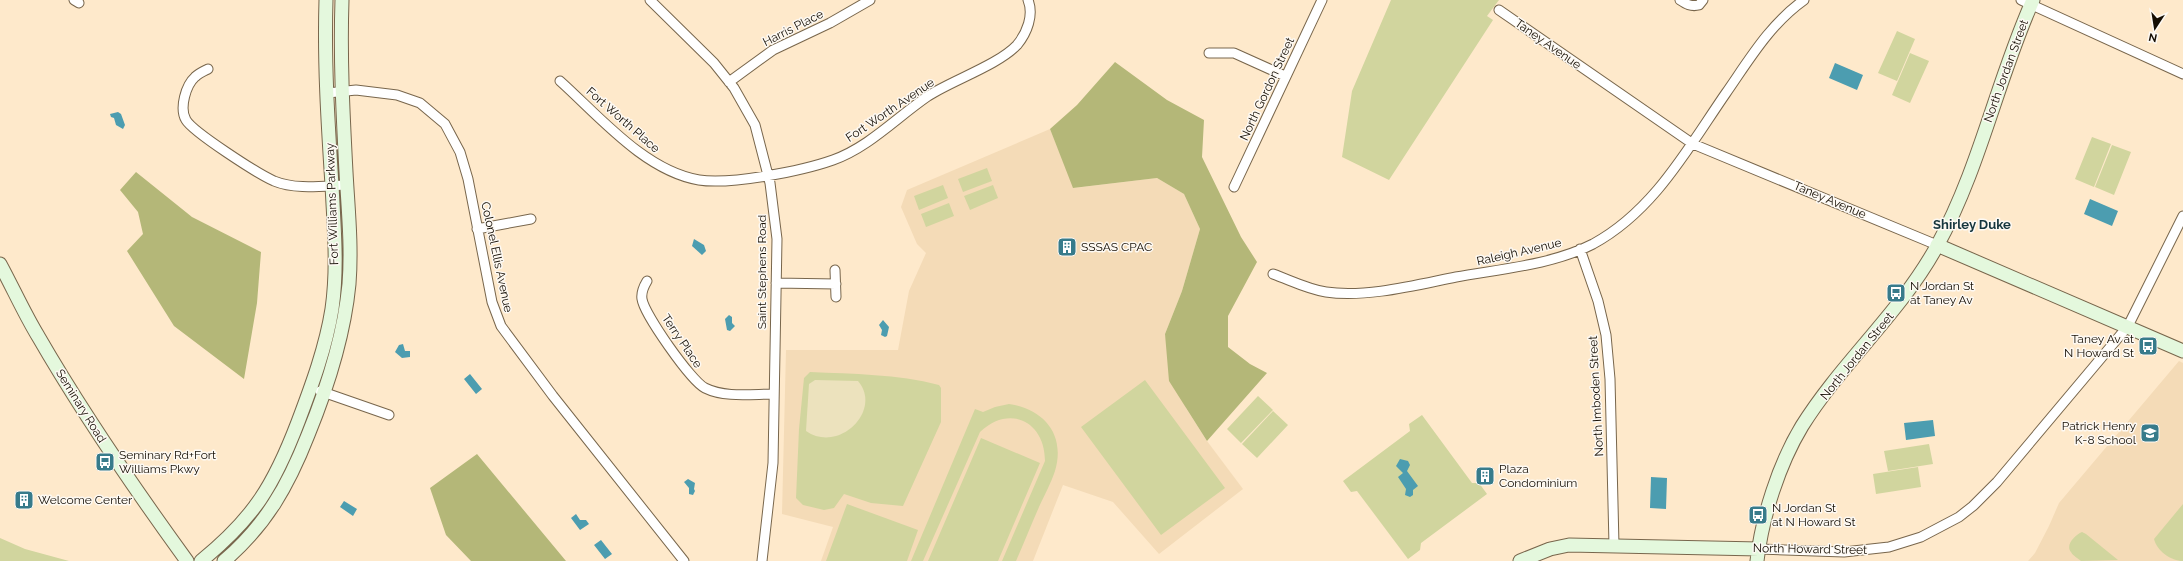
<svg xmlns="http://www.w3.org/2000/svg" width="2183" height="561" font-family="Raleway,sans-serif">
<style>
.built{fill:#f4dbb7}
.green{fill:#d1d59e}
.forest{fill:#b4b778}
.sand{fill:#ece2bd}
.water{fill:#4c9db0}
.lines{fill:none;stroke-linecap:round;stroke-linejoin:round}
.street-casing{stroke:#78664c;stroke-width:11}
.secondary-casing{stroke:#78664c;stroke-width:15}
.street{stroke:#fff;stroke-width:9}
.secondary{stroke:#e4f8dd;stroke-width:13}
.labels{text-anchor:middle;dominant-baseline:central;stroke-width:3;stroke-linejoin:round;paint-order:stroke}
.street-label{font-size:12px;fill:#150e04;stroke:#fdf9f3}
.poi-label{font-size:12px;fill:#150e04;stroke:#fdf9f3;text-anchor:start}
.neighbourhood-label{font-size:13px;font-weight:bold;fill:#15353d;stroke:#fdf9f3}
</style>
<rect width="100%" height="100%" fill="#fee9cb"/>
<path class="built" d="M1050,129l24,59 83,-10 27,16 16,35 -18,62 -17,43 21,74 21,33 36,48 -84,65 -46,-52 -50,-17 -30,76h-212l12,-34 -51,-13 4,-164h112l11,-59 17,-38 -9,-9 -16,-37 6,-17z
M2179,361l4,2v198h-155l7,-8 14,-27 10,-23z"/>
<path class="green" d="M1391,0h108l-12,16 6,4 -104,160 -47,-23 10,-66z
M1897,31l18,8 -18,42 -19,-8z
M1910,53l19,8 -19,42 -18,-8z
M2092,137l19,7 -17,43 -19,-8z
M2112,145l19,7 -17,43 -19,-8z
M987,168l5,13 -29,11 -5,-13z
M943,185l5,13 -29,12 -5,-14z
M993,185l5,13 -28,12 -6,-14z
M949,203l5,13 -28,11 -5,-13z
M810,372c43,2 87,2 129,13l2,3v34l-38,84 -32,-3 -27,-9 -10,14 -10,2 -21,-5 -7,-7 3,-69 5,-51z
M1145,380l80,108 -64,47 -80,-108z
M1258,396l15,14 -32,33 -14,-14z
M1009,404c34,5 57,30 46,67 -4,12 -11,25 -16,36 -8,18 -15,36 -23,54h-14l43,-100c0,-40 -36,-57 -65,-29l-57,129h-12l64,-152 8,3 12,-5z
M1273,411l15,14 -31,33 -15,-14z
M1422,415l50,68h7l8,11 -66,49 -1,7 -12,9 -51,-68 -6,1 -8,-11 67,-50 -1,-7z
M981,438l59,25 -42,98h-70z
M1929,444l4,20 -45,7 -4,-20z
M1918,467l3,20 -45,7 -3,-20z
M847,504l71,26 -11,31h-81z
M2183,504v57c-12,0 -26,-10 -29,-22z
M2082,532l4,2 32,26 -37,1c-3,-3 -8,-5 -10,-9 -6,-7 4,-17 11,-20z
M0,538l25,11 44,12h-69z"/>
<path class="forest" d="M1115,62l52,38 37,20 -2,37 39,80 16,25 -29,54v31l22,17 17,9 -60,68 -38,-60 -4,-47 17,-43 18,-62 -16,-35 -27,-16 -84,10 -23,-59 27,-24z
M136,172l56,45 69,35 -4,51 -13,76 -70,-53 -47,-75 16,-17 -5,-22 -18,-22z
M477,454l89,107h-95l-25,-26 -16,-47z"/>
<path class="sand" d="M815,380l43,1c25,29 -19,73 -52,50l3,-47z"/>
<path class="water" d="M1835,63l28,12 -6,15 -28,-12z
M118,112l3,2 4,11 -2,4 -7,-4 -2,-7 -3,-1 -1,-3z
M2090,199l28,12 -6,15 -28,-12z
M694,239l10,6 2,6 -4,4 -10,-9z
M729,315l3,2v6l3,3 -5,5 -3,-1 -2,-11z
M883,320l6,7 -2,9 -2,1 -4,-2 1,-5 -3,-5z
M403,344l2,7h5v6l-8,1 -7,-6 4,-7z
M470,374l12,15 -6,5 -12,-15z
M1933,420l2,16 -29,4 -2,-17z
M1400,459l8,2 2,4 -3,6 11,15 -5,4v5l-3,2 -5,-2 1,-6 -8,-12 5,-4 -7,-7z
M1651,477l16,1 -1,31 -16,-1z
M688,479l7,4 -1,6 1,2 -2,4 -4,-1v-6l-5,-6z
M344,501l13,8 -4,7 -13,-9z
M576,514l4,6h6l3,4 -9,6 -9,-12z
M601,540l11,14 -7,5 -11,-14z"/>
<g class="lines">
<g class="street-casing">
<path id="street" d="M74,0l5,3
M650,0l64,63 20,25 21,37 15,58 7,56 -4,224 -11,98
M1680,0c6,4 11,7 19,5l4,-5
M2021,0l162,74
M1499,10l194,134 244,101
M1209,53h25l51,23
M208,69c-4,2 -9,4 -13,8 -9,8 -16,31 -9,43 7,12 72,54 88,61 22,9 48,5 72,4
M560,81c39,35 85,90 139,99 31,5 103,-9 134,-20 36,-13 63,-42 95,-64 25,-16 70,-31 89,-51 10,-12 17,-30 11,-45
M729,82l44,-32 57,-27 40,-23
M328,93l28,-3 41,5 23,8 25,21 15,28 8,27 24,123 9,24 52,70 131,165
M1234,187l88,-187
M477,229l54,-10
M1580,249l18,52 8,34 4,44 4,166
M835,270l1,27
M1273,274c17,6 34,15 53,18 40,6 90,-7 130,-15 44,-8 96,-12 137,-33 61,-33 95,-96 133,-151 23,-33 44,-69 78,-93
M647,281c-3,5 -6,12 -5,18 2,15 49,82 63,89 20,10 47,6 69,6
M776,283l60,1
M320,391l69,24
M1759,549l85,3 45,-5 32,-10 38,-20 14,-11 24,-24 131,-156 55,-110"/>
</g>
<g class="secondary-casing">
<path id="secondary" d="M1937,245l246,106
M0,264c13,24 24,49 38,72 45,78 96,152 149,225
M201,561c53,-43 73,-76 97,-139 14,-37 28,-75 34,-113 6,-42 2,-82 0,-124 -4,-61 -8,-124 -6,-185
M224,561c42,-36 64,-75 84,-126 20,-49 36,-99 41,-151 3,-38 -1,-75 -3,-112 -3,-57 -6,-114 -4,-172
M1520,561l30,-12 19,-4 190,4
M1757,561c5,-44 22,-97 45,-135 40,-64 99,-114 135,-180 43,-78 60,-166 96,-246"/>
</g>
<use href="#street" class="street"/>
<use href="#secondary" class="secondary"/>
</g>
<defs>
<g id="building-square" transform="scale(1)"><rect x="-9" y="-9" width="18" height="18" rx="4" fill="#377b8b" stroke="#fdf9f3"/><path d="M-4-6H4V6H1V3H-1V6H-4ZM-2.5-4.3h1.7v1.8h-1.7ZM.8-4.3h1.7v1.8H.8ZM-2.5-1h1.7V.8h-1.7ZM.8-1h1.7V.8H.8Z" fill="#fff"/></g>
<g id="bus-square" transform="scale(1)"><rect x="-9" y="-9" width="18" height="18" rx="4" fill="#377b8b" stroke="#fdf9f3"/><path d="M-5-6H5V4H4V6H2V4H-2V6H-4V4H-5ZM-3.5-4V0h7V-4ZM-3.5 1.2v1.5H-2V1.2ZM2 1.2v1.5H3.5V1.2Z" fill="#fff"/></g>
<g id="school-square" transform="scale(1)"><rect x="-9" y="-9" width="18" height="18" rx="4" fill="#377b8b" stroke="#fdf9f3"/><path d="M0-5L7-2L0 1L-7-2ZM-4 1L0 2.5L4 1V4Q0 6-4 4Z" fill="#fff"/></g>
</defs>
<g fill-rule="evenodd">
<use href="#building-square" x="1067" y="247"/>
<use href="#bus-square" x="1896" y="293"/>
<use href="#bus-square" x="2148" y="346"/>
<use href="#school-square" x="2150" y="433"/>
<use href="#bus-square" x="105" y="462"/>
<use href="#building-square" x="1485" y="476"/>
<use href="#building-square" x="24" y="500"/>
<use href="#bus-square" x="1758" y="515"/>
</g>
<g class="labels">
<g class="street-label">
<text transform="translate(793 28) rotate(-27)">Harris Place</text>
<text transform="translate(1548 44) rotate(35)">Taney Avenue</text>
<text transform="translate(2006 71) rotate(-70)">North Jordan Street</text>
<text transform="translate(1267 89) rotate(-65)">North Gordon Street</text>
<text transform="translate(890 110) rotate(-34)">Fort Worth Avenue</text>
<text transform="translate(623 120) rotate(41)">Fort Worth Place</text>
<text transform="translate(1830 200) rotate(23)">Taney Avenue</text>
<text transform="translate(332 204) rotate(-92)">Fort Williams Parkway</text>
<text transform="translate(1519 252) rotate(-13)">Raleigh Avenue</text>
<text transform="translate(497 257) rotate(78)">Colonel Ellis Avenue</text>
<text transform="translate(762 272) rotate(-90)">Saint Stephens Road</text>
<text transform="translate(682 341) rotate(56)">Terry Place</text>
<text transform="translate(1857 356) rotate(-51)">North Jordan Street</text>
<text transform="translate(1596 396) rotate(-93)">North Imboden Street</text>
<text transform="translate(81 406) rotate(58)">Seminary Road</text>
<text transform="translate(1810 549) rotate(1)">North Howard Street</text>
</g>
<g class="poi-label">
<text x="1081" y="247">SSSAS CPAC</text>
<text x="1910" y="286">N Jordan St<tspan x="1910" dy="14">at Taney Av</tspan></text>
<text x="2134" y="339" text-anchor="end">Taney Av at<tspan x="2134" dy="14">N Howard St</tspan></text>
<text x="2136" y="426" text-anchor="end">Patrick Henry<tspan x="2136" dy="14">K-8 School</tspan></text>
<text x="119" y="455">Seminary Rd+Fort<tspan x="119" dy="14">Williams Pkwy</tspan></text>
<text x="1499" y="469">Plaza<tspan x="1499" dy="14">Condominium</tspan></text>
<text x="38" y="500">Welcome Center</text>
<text x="1772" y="508">N Jordan St<tspan x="1772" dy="14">at N Howard St</tspan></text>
</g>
<g class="neighbourhood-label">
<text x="1972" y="224">Shirley Duke</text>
</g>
</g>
<g transform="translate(2155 28) rotate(192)" stroke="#fdf9f3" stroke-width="3" paint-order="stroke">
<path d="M0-3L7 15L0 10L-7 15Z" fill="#150e04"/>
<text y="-6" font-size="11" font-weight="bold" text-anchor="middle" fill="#150e04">N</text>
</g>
</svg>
